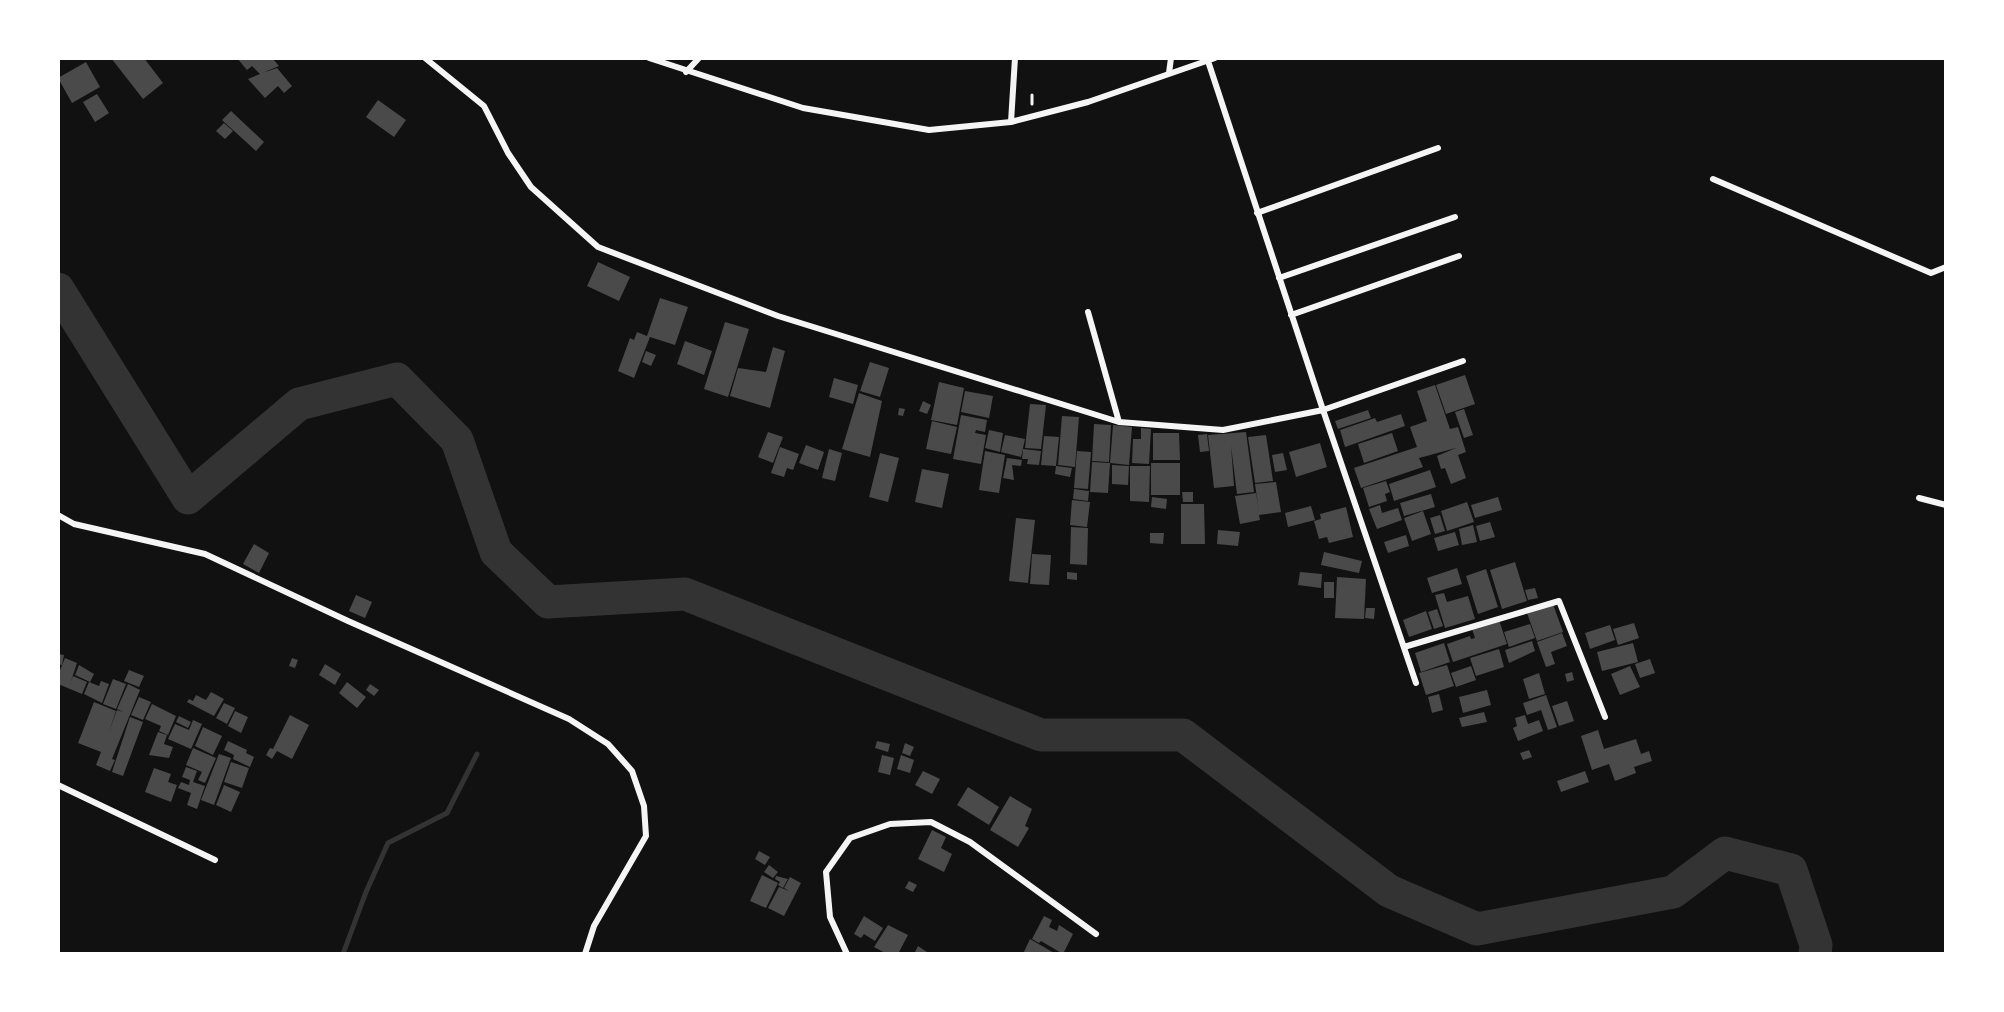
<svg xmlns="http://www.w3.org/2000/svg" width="2004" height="1012" font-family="Rubik,sans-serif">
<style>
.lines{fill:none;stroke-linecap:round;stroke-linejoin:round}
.stream{stroke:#333;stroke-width:5}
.river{stroke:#333;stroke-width:33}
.building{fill:#4a4a4a}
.path{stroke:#f5f5f5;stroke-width:3}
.minor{stroke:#f5f5f5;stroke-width:6}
</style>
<rect width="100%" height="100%" fill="#111"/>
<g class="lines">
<path class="stream" d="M343,954l23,-62 22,-49 59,-30 30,-59"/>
<path class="river" d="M58,289l130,209 111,-94 98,-25 60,61 39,112 52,50 137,-8 356,141h142l206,156 88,38 196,-37 52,-39 66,17 25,75 -1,9"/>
</g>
<path class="building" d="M111,58h33l19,25 -20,16z
M237,58h35l7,8 -17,7 15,-5 15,18 -8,7 -6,-7 -13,12 -17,-19 12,-5 -8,-8 -5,4z
M86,62l14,25 -28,16 -14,-25z
M97,94l12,19 -14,9 -12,-20z
M378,100l28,20 -12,17 -28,-20z
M231,111l33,31 -8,9 -34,-31z
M224,123l9,8 -8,8 -9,-8z
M598,262l32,15 -11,24 -32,-15z
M660,298l28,9 -13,38 -25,-8 -16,41 -16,-7 12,-33 4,2 3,-8 10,4z
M725,322l24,7 -21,68 -24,-8z
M685,341l27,10 -8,24 -27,-11z
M773,347l12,4 -15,57 -40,-12 8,-28 28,4z
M646,351l10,4 -5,11 -9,-4z
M870,362l19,6 -9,29 -20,-6z
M1465,375l10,29 -29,10 -10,-29z
M834,378l24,7 -5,19 -24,-7z
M939,382l25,6 -7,37 -26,-5z
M1435,385l15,44 8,-2 8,25 -8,3 8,23 -15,6 -6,-16 -4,1 -4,-13 19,-8 -37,10 4,9 -62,21 -7,-20 63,-21 -7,-20 17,-6 -10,-30z
M965,391l28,5 -4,22 -28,-6z
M859,393l23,8 -12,56 -28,-8z
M923,401l8,4 -4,9 -8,-3z
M1030,404l16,1 -5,44 -16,-1z
M899,408l6,1 -2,7 -5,-1z
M1464,409l9,26 -9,3 -9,-26z
M1368,410l3,8 -33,11 -3,-8z
M1401,414l4,12 -60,21 -5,-17 35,-12 2,4z
M961,415l26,5 -2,12 -9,-2 -1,3 11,2 -5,29 -28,-5z
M1062,416l17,1 -4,50 -17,-2z
M932,421l25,6 -6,27 -25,-5z
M1094,424l17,1 -2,37 -17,-1z
M1113,425l19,2 -3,38 -19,-2z
M1141,428l10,1 -2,35 -17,-1 1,-24h8z
M989,430l14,3 -3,19 -15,-4z
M768,432l15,5 -10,26 -15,-6z
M1246,432l8,60 -17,2 -6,-48 3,40 -20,2 -6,-53z
M1153,433h26l1,27h-27z
M1392,433l6,18 -34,12 -6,-19z
M1207,434l2,17 -9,1 -2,-17z
M1005,435l20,4 -4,18 -20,-5z
M1266,435l7,46 -18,2 -7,-46z
M1044,436l15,1 -3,29 16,2 -2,9 -15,-3 1,-8 -15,-1z
M1320,443l7,24 -31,10 -7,-25z
M806,445l18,7 -6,18 -19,-7z
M780,447l19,7 -6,16 -6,-2 -3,9 -13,-4z
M829,449l13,4 -7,28 -13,-3z
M1023,449l18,2 -2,14 -12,-1 1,-5h-6z
M985,451l20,4 -6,38 -20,-3z
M1077,451l14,1 -3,37 -14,-1z
M880,453l19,5 -11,44 -19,-5z
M1283,453l4,17 -12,2 -3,-17z
M1007,458l15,2 -1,6 -9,-1 2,15 -11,-2z
M1092,462l18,1 -2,30 -18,-1z
M1151,463h29v32h-29z
M1112,465l17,1 -1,19 -16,-1z
M1130,466h20l-1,36 -19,-1z
M922,469l27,5 -7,34 -27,-6z
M1430,470l6,17 -42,14 -5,-17z
M1386,481l4,11 -5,2 2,7 -18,6 -6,-19z
M1276,482l5,30 -22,3 1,5 -20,4 -5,-28 21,-3 3,18 -4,-27z
M1074,489l15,2 -1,10 -15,-2z
M1182,492h11v10h-10z
M1431,494l4,13 -31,9 -4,-13z
M1152,497l15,2 -1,10 -15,-2z
M1498,497l4,13 -27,8 -4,-13z
M1072,500l18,2 -3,25 -17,-2z
M1467,502l7,20 -27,9 -6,-20z
M1181,504h23l1,40h-24z
M1380,505l2,8 16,-5 4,12 -25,9 -8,-20z
M1311,506l4,14 -27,7 -3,-14z
M1346,507l7,30 -24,6 -2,-6 -8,2 -5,-18 7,-2 -1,-5z
M1423,511l8,23 -19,7 -8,-23z
M1440,515l5,16 -10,3 -5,-16z
M1016,518l19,2 -7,63 -19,-2z
M1490,522l5,15 -15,4 -4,-15z
M1473,525l4,17 -15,3 -3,-16z
M1071,527l17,1 -1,37 -17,-1z
M1218,530l22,2 -2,14 -21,-2z
M1455,532l4,13 -21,6 -4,-13z
M1150,533h14l-1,11 -13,-1z
M1406,535l3,11 -21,7 -4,-11z
M254,544l15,9 -10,20 -16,-9z
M1324,552l38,9 -3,12 -38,-8z
M1032,554l19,1 -2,30 -19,-1z
M1515,562l12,39 -25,8 -12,-39z
M1457,568l5,16 -30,9 -5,-15z
M1486,569l12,38 -20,7 -12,-38z
M1067,572l10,1v7l-10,-1z
M1300,572l22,2 -1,14 -23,-3z
M1337,577l29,2 -2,40 -29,-1z
M1324,582h10v16h-10z
M1535,588l3,10 -10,2 -3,-10z
M1444,593l3,9 21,-6 7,23 -30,9 -10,-33z
M356,595l16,7 -7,16 -16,-7z
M1553,604l10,28 -26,9 -10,-28z
M1366,608h9l-1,11 -9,-1z
M1437,609l6,17 -9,3 -6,-17z
M1426,611l6,18 -23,8 -6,-17z
M1499,620l8,24 -54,18 -6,-18 23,-8 1,3 4,-1 -3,-9z
M1634,623l5,15 -21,7 -5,-16z
M1530,624l5,14 -26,9 -5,-15z
M1610,625l5,15 -25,9 -5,-16z
M1562,633l5,13 -16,6 4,12 -9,3 -9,-25z
M1532,641l3,10 -26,12 -4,-13z
M1444,643l6,19 -29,10 -6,-19z
M1633,643l5,19 -36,9 -5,-19z
M1499,649l5,18 -28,9 -6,-18z
M58,654l6,1 -2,10 -4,-1z
M65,658l12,5 -7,21 3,-8 14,6 -5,12 -24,-10v-9z
M292,658l6,2 -3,8 -6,-2z
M1650,659l5,14 -15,5 -5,-14z
M325,664l16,10 -6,11 -16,-10z
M79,665l15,9 -4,8 -15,-7z
M1447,665l7,21 -28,9 -7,-22z
M1471,666l5,14 -20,7 -5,-14z
M1630,666l10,21 -20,8 -9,-21z
M129,670l15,6 -5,11 -15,-6z
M1572,672l2,8 -7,2 -2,-8z
M1539,673l6,21 -16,5 -6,-20z
M113,679l13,5 -10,25 -13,-5z
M101,681l8,3 -7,19 -18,-9 5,-12 10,4z
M347,682l19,15 -9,11 -18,-15z
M128,684l12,6 -28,69 3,1 -5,11 -14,-6 5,-13 -23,-9 16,-41 22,9 -7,21 8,-22 7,2 -7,-3z
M370,684l9,6 -5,6 -8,-6z
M1487,690l4,15 -28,8 -4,-16z
M211,692l13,7 -10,17 -27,-14 2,-3 4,2 3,-6 10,5z
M1439,694l4,16 -11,3 -4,-16z
M1546,695l11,32 -9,3 -7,-20 -14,5 -4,-12z
M139,697l12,5 -8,18 -12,-5z
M1567,701l7,20 -15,5 -7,-20z
M224,703l11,5 -8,16 -11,-6z
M152,704l24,12 -8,19 -9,-4 2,-5 -16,-7z
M235,711l13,6 -7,16 -13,-7z
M1484,712l3,10 -25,5 -3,-9z
M290,715l19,10 -17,34 -15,-8 -5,8 -6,-4 4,-7 3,1z
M1525,715l3,9 11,-4 4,11 -25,10 -5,-13 4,-2 -2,-8z
M179,716l12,6 -3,6 -12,-6z
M130,717l13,5 -20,54 -11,-4z
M193,720l9,4 -11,25 -23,-10 7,-15 14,6z
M203,727l19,9 -9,19 -18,-9z
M1598,730l6,19 32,-10 5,15 8,-3 3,10 -18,6 2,6 -21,8 -6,-17 -17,6 -11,-34z
M158,732l9,3 -3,9 9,3 -4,11 -20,-3z
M228,741l19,9 -1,3 8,4 -4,10 -17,-8 1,-4 -10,-5z
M877,741l13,3 -2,8 -13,-4z
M905,743l9,4 -4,9 -8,-3z
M193,748l23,10 -11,25 -7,-3 4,-8 -16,-7z
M1529,750l3,7 -9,3 -3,-7z
M219,754l12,4 -17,47 -13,-5z
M882,755l12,3 -4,17 -12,-3z
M901,755l13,5 -4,13 -13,-4z
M231,762l18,6 -7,20 -18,-6z
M186,767l11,4 -4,11 12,4 -8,23 -10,-4 4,-12 -13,-5 3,-6 8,3 1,-5 -8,-3z
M154,768l17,6 -3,8 9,3 -6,17 -26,-10z
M923,771l17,8 -8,15 -17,-9z
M1585,771l4,11 -28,10 -4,-11z
M224,785l16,7 -9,20 -15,-7z
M968,787l31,20 -10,18 -32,-20z
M1010,796l22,13 -7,17 4,2 -11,19 -28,-17z
M932,830l14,7 -5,11 11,6 -8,18 -26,-13z
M759,851l11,6 -5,8 -10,-6z
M769,865l9,7 -5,6 -9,-6z
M762,875l16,8 -12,25 -16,-7z
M776,876l12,3 -5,9 -5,-3 2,-3 -5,-3z
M790,877l11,6 -17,33 -16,-8 11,-21 10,4 -5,-3z
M909,881l8,4 -4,7 -8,-4z
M864,916l19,12 -8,13 -11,-7 -3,4 -7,-4z
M1044,916l8,4 -3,7 8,4 2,-6 14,9 -10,20 -22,-13 -2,2 -7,-4z
M888,925l20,10 -10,19h-11l-13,-7z
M1030,939l26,15h-33z
M918,946l12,8h-16z"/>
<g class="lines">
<path class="path" d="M1032,95v9"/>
<path class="minor" d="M425,58l59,48 24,47 23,34 67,60 180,69 341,106 104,8 100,-20 140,-49
M649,58l154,50 126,22 82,-8 77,-20 127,-44
M1208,61l115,349 93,273
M686,72l13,-14
M1169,73l2,-15
M1011,122l4,-64
M1713,179l218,94 15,-6
M1257,213l181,-65
M1279,278l176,-61
M1088,312l31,110
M1291,315l168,-59
M1919,498l27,7
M58,515l16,9 131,30 143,67 221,98 39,25 24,27 12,35 2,30 -52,90 -9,28
M1404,647l155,-46 46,116
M58,785l157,75
M847,954l-17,-37 -4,-45 24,-34 40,-14 41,-2 39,20 126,92"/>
</g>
<rect width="2004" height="1012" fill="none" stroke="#ffffff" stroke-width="120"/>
</svg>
